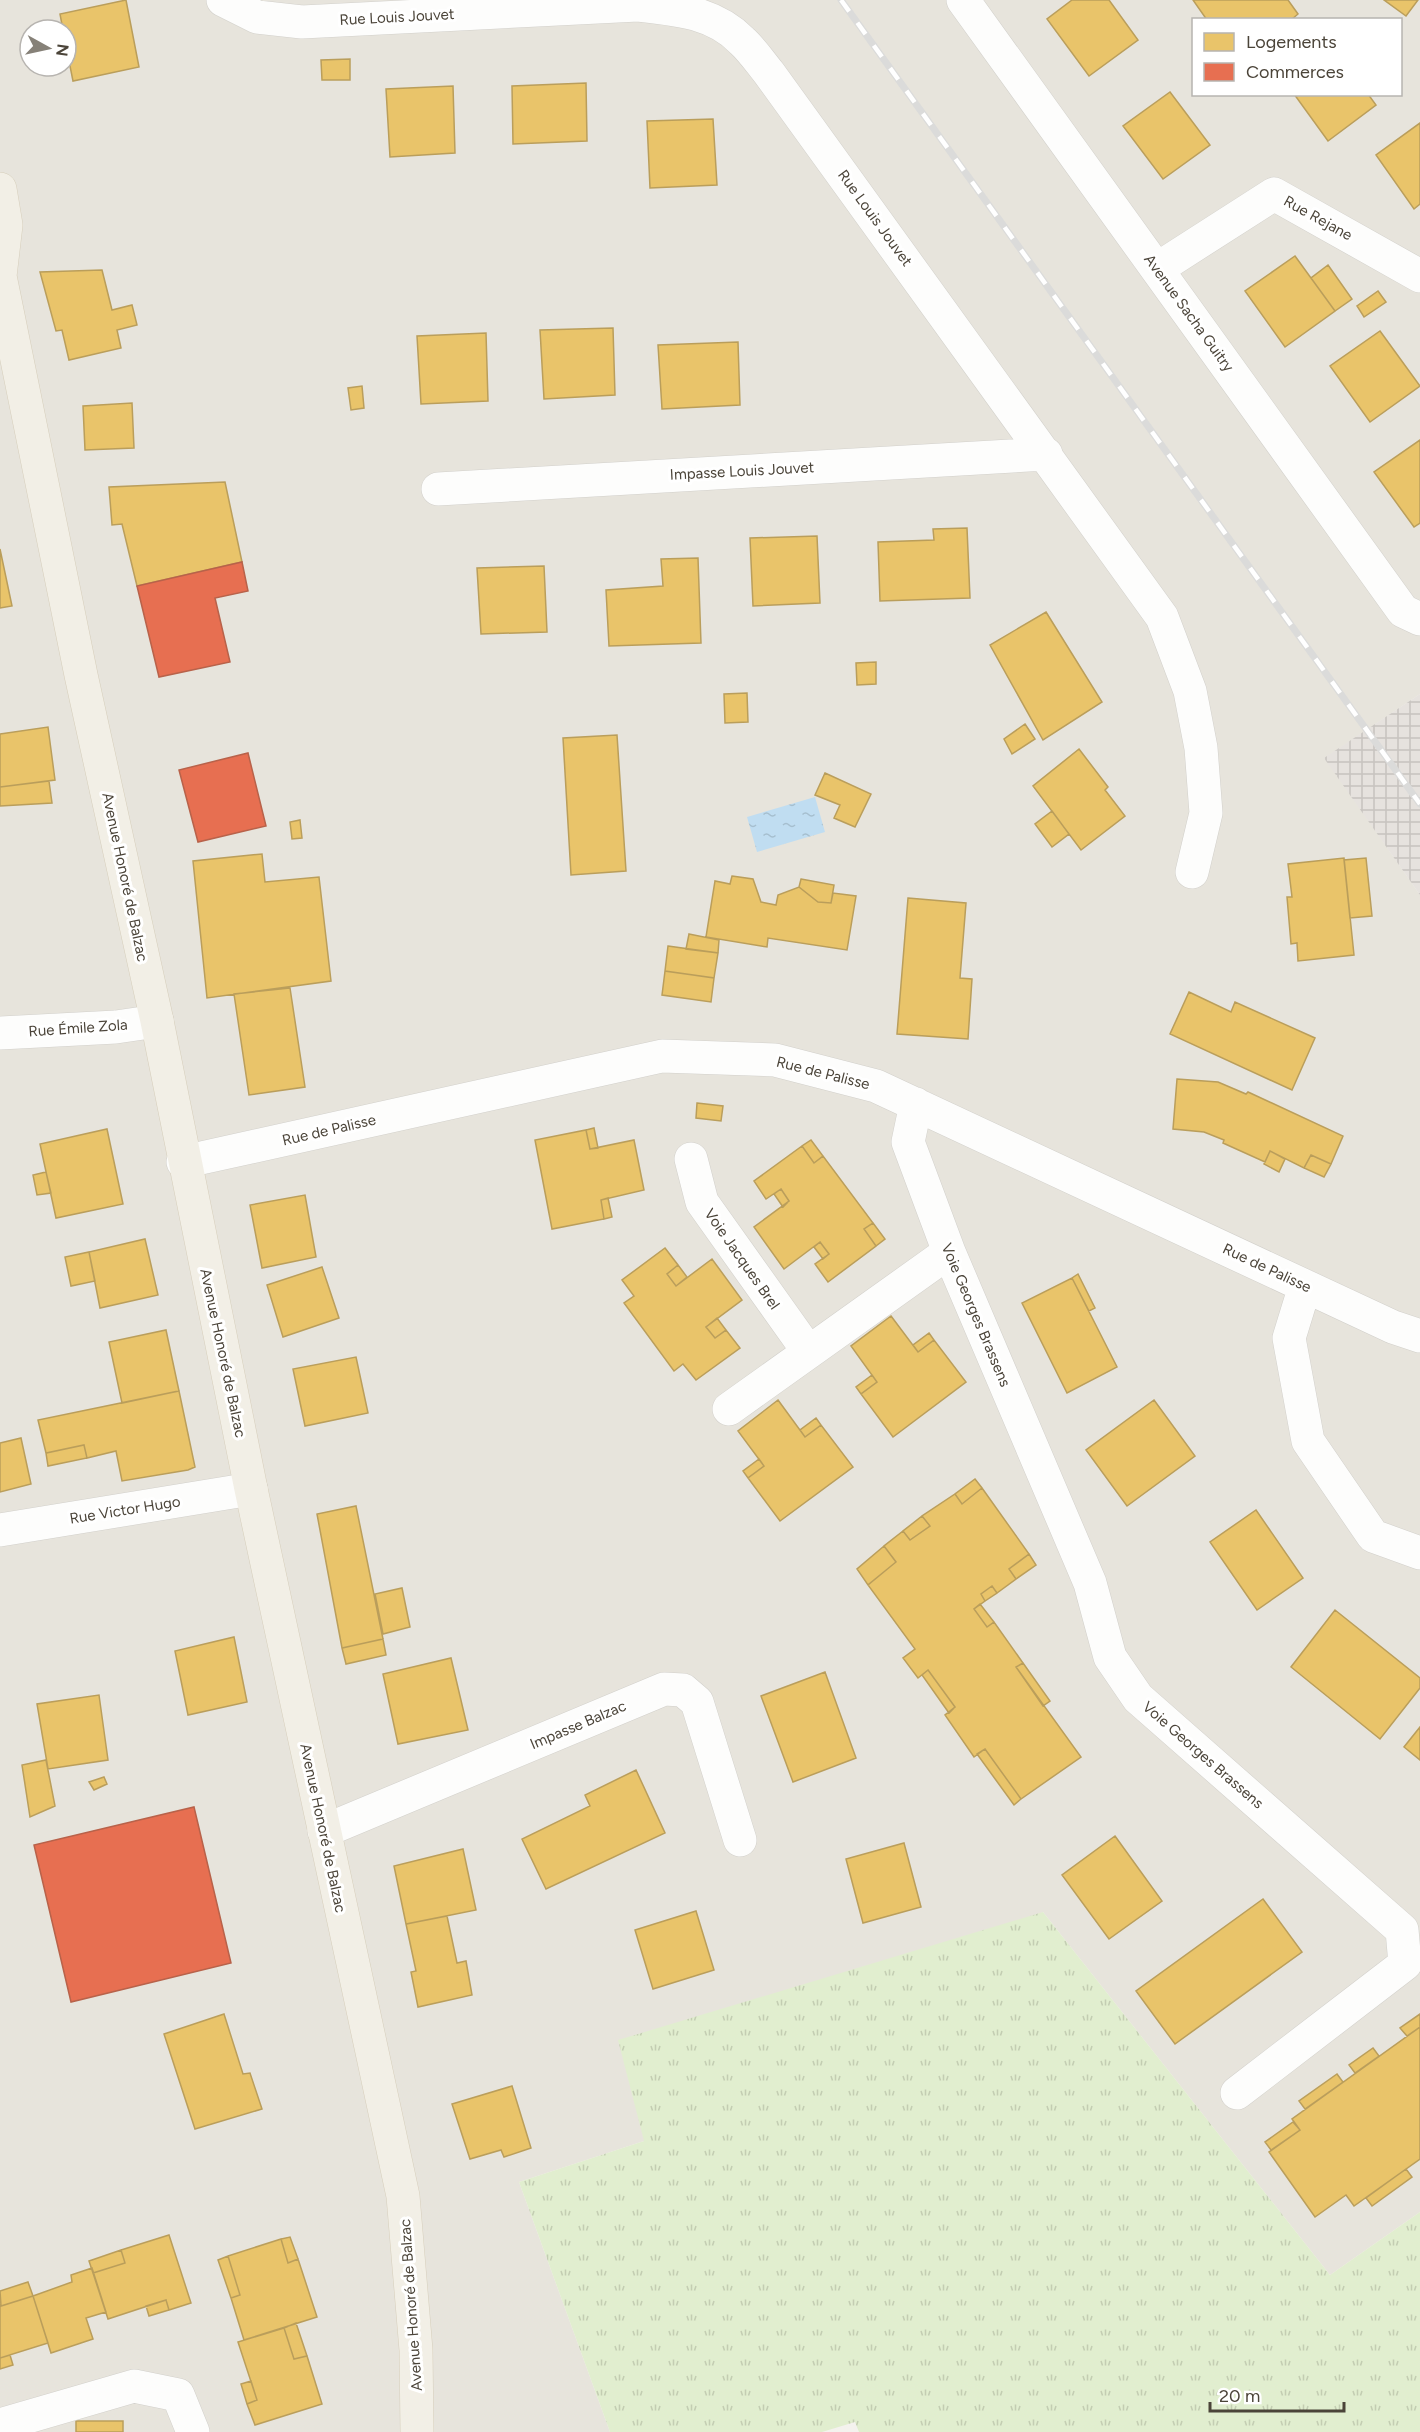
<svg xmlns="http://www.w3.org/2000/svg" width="1420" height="2432" font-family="Figtree,sans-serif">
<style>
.residential{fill:#e7e4dc;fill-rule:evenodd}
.industrial{fill:url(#industrial-grid)}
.grass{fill:url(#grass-tufts)}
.water{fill:url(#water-ripples)}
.homes{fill:#e9c46a;stroke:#ba9e5b;stroke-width:1.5}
.shops{fill:#e76f51;stroke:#b8624a;stroke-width:1.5}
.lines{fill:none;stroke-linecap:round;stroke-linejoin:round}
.minor-casing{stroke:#d2d0cb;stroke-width:34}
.major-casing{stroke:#d6cebb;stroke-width:34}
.minor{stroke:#fdfdfc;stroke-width:33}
.major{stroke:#f2efe6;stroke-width:33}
.rail-casing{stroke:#dbdbda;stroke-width:7}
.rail{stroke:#fff;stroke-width:4.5;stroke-dasharray:14;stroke-linecap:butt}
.labels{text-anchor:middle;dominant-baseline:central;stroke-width:6;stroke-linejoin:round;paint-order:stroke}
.street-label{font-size:15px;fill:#4b4439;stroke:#fff}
</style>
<defs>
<pattern id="industrial-grid" width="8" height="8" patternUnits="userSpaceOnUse" patternTransform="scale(1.5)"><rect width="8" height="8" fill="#e6e2de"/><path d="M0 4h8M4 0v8" fill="none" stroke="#c7c3bf"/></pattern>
<pattern id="grass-tufts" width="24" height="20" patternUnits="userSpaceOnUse" patternTransform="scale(1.5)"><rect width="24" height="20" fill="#e1eecf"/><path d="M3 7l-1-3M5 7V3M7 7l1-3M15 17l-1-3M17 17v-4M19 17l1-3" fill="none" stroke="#c3cdb2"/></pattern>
<pattern id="water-ripples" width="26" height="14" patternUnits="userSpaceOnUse" patternTransform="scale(1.5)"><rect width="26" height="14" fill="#c0ddf1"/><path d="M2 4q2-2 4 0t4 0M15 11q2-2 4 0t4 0" fill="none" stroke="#a6bfcf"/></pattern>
</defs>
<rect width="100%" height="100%" fill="#f4f2ee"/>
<path class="residential" d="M0,0h1420v694l-95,64 95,137v1317l-90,63 -287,-363 -399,229 -125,41 91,250h-610zM1194,20h206v74h-206zM30,30h36v36h-36z"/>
<path class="industrial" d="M1420,694v201l-96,-137z"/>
<path class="grass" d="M1043,1912l287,363 90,-63v220h-561l-4,-10 -33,10h-212l-91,-250 125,-41 -26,-101z"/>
<path class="water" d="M815,797l10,35 -68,20 -10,-35z"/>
<path class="homes" d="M126,0l13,67 -66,14 -7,-35v-16h-3l-3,-16z
M1072,0h37l29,40 -49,36 -42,-57z
M1193,0h95l10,14 -7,6h-84z
M1384,0h34l-12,16z
M350,59v21h-28l-1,-20z
M586,83l1,58 -74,3 -1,-58z
M453,86l2,67 -65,4 -4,-68z
M1170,92l40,53 -47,34 -40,-53z
M1294,94h74l8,11 -48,36z
M713,119l4,66 -67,3 -3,-67z
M1420,123v81l-6,5 -38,-54z
M1295,256l40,55 -50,36 -40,-56z
M1328,265l24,34 -17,12 -24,-33z
M102,270l10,40 20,-5 5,20 -20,5 4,18 -52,12 -7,-30 -6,1 -16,-59z
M1378,291l8,11 -22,15 -7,-11z
M613,328l2,67 -71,4 -4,-69z
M1380,331l40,55 -50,36 -40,-56z
M486,333l2,68 -67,3 -4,-68z
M738,342l2,63 -78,4 -4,-64z
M362,386l2,22 -13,2 -3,-22z
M132,403l2,45 -49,2 -2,-44z
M1420,440v83l-6,4 -40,-55z
M225,482l17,80 -105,24 -15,-62 -10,1 -3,-38z
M967,528l3,70 -90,3 -2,-59 56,-2 -1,-11z
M817,536l3,67 -67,3 -3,-68z
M0,549l12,57 -12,2z
M698,558l3,85 -92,3 -3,-56 57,-4 -2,-27z
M544,566l3,66 -66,2 -4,-66z
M1046,612l56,90 -59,38 -53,-95z
M876,662v22l-19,1 -1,-22z
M747,693l1,29 -23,1 -1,-29z
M1025,724l10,15 -23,15 -8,-15z
M48,727l7,53 -55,7v-53z
M617,735l9,136 -55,4 -8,-137z
M1079,749l29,38 -3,3 20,26 -44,34 -48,-64z
M825,773l46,21 -16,33 -21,-9 6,-13 -25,-10z
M49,781l3,22 -52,3v-19z
M1052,811l17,23 -17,13 -17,-23z
M300,820l2,18 -10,1 -2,-17z
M262,854l3,28 54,-5 12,104 -124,17 -14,-137z
M1344,858l10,97 -56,6 -1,-18 -6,1 -4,-47h5l-4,-33z
M1366,858l6,58 -22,2 -6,-58z
M732,876l21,3 8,23 15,3 2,-10 21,-8 19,15 13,1 2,-10 23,3 -9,54 -79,-12 -1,9 -61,-10 9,-56 15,3z
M801,879l33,6 -3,18 -13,-1 -19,-15z
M908,898l58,5 -6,75 12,1 -4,60 -71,-5z
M689,934l30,6 -1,13 -32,-4z
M668,946l50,7 -4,25 -49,-7z
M665,971l49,7 -3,24 -49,-7z
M290,988l15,99 -56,8 -15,-101z
M1189,992l42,20 4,-10 80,36 -23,52 -122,-56z
M1177,1079l41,3 28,12 2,-2 95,44 -12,28 -20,-9 -7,13 -34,-17 -5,11 -42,-19 1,-3 -20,-8 -31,-3z
M697,1103l26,3 -2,15 -25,-3z
M594,1128l4,20 -8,1 -4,-19z
M107,1129l16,75 -67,14 -16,-74z
M586,1130l4,19 44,-9 10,50 -43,10 3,19 -52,10 -17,-89z
M811,1140l12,16 -9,7 -12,-17z
M802,1146l12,17 9,-7 50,67 -9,6 12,17 -48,36 -13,-18 14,-10 -9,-12 -36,27 -30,-42 35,-26 -8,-12 -15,10 -12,-18z
M1270,1151l15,8 -6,13 -15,-8z
M1311,1155l20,9 -7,13 -20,-9z
M46,1172l5,21 -14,2 -4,-20z
M781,1189l8,12 -6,6 -9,-13z
M305,1195l11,62 -54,11 -12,-63z
M608,1198l4,19 -8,2 -3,-19z
M873,1223l12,16 -9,7 -12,-17z
M145,1239l13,56 -58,13 -11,-56z
M820,1242l9,12 -6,5 -9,-12z
M665,1248l13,17 -11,9 9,12 36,-27 30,41 -36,27 9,11 11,-8 14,18 -44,32 -13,-16 -9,7 -50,-68 10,-7 -12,-16z
M89,1252l6,29 -24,5 -6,-29z
M678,1265l9,12 -11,9 -9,-12z
M322,1267l17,51 -56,19 -16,-52z
M1078,1274l17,34 -6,3 -17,-33z
M1072,1278l45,89 -50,26 -45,-90z
M891,1316l27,36 16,-12 32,42 -73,55 -32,-43 16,-12 -26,-36z
M717,1318l9,12 -11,8 -9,-11z
M166,1330l13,61 -57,12 -13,-61z
M929,1333l5,7 -16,12 -5,-7z
M356,1357l12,56 -63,13 -12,-57z
M872,1375l5,7 -16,12 -5,-7z
M179,1391l16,76 -7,3 -66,11 -6,-30 -29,7 -3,-13 -38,8 -8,-33z
M778,1400l27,37 16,-12 32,42 -73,54 -32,-43 16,-12 -26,-35z
M1154,1400l41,56 -68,50 -41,-56z
M816,1418l5,7 -16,12 -5,-7z
M21,1438l10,46 -31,8v-49z
M84,1445l3,13 -39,8 -2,-13z
M759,1459l5,7 -16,12 -5,-7z
M975,1479l7,9 -20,16 -7,-10z
M982,1488l47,66 -20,15 7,10 -19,14 -5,-7 -11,8 4,7 -11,8 13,18 7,-5 29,41 -7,4 65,90 -60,42 -36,-50 -11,8 -29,-42 10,-8 -27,-37 -10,8 -15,-20 12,-9 -47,-64 28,-23 -12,-16 19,-15 7,9 20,-14 -8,-10 33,-22 7,10z
M356,1506l27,133 -41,9 -25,-134z
M1256,1510l47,68 -46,32 -47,-68z
M922,1516l8,10 -20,14 -7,-9z
M884,1546l12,16 -28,23 -11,-16z
M1029,1554l7,11 -20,14 -7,-10z
M992,1586l5,7 -12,8 -4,-7z
M402,1588l8,39 -27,7 -8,-40z
M980,1604l14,18 -7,5 -13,-18z
M1335,1610l85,68v10l-40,51 -89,-72z
M234,1637l13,65 -59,13 -13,-64z
M383,1639l3,16 -40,9 -4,-16z
M451,1658l17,72 -70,14 -15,-70z
M1023,1663l27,38 -7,5 -27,-39z
M928,1670l27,37 -6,6 -27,-38z
M825,1672l31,86 -63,24 -32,-86z
M99,1695l9,65 -60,9 -11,-65z
M1420,1727v33l-16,-13z
M985,1749l36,50 -7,6 -37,-51z
M46,1760l9,46 -25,11 -8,-52z
M636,1770l29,63 -119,56 -24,-50 68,-33 -5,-11z
M104,1777l3,7 -13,6 -5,-8z
M1115,1836l47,65 -53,38 -47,-64z
M904,1843l17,64 -58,16 -17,-64z
M463,1849l13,61 -70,14 -12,-58z
M1263,1899l39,53 -127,92 -39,-53z
M696,1911l18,59 -61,19 -18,-59z
M447,1916l10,47 9,-2 6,34 -54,12 -7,-35 5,-1 -10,-47z
M224,2014l19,60 7,-1 12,36 -67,20 -31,-95z
M1420,2014v13l-13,9 -7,-8z
M1420,2027v132l-66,47 -8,-11 -31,22 -46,-65 31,-22 -8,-11z
M1373,2048l6,8 -24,17 -6,-8z
M1337,2074l6,8 -38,27 -6,-8z
M512,2086l19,62 -27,9 -3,-7 -31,9 -18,-55z
M1293,2122l7,8 -29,20 -6,-8z
M1406,2169l6,8 -40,29 -6,-8z
M169,2235l22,68 -22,7 -3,-10 -58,19 -15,-46 32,-10 -4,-13z
M290,2237l8,22 -10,4 -7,-24z
M281,2239l7,24 10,-4 19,58 -73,23 -13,-42 9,-3 -12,-39z
M121,2250l4,13 -32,10 -4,-12z
M228,2256l12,39 -9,3 -13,-38z
M92,2268l14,44 -20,6 7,21 -42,14 -18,-57 39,-14 -1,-7z
M28,2282l5,14 -32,10 -1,-15z
M33,2296l15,47 -48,15v-54l1,2z
M166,2300l3,10 -20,6 -3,-10z
M296,2323l11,33 -13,3 -10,-31z
M284,2328l10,31 13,-3 15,48 -67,21 -8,-21 10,-4 -19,-58z
M10,2355l3,10 -13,4v-11z
M251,2381l6,19 -10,4 -6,-20z
M76,2421h47v11h-47z"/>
<path class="shops" d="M242,562l6,29 -33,7 15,64 -71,15 -22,-91z
M248,753l18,73 -68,16 -19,-72z
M194,1807l37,156 -160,39 -37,-157z"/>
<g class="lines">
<g class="minor-casing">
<path id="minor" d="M223,0l34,17 45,5 336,-17c37,4 76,7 104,36 10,9 18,21 27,32l393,544 28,74 11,57 5,65 -14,59
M963,0l440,611 17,8
M1157,269l117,-75 146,82
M438,489l608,-35
M0,1033l116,-6 41,-6
M916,1104l-8,38 41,110 141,331 20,74 28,41 264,232 3,34 -168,129
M691,1159l11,43 106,149
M183,1162l479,-106 113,4 101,26 517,241 27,9
M1305,1286l-16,52 19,103 65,95 47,17
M729,1409l220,-157
M0,1530l251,-41
M324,1831l340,-142 19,1 14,12 43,138
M0,2425l134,-39 44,9 15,37"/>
</g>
<g class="major-casing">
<path id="major" d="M0,189l6,36 -6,51
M0,276l81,399 76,346 94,468 152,707 13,154 1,82"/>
</g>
<use href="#minor" class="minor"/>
<use href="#major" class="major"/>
<g class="rail-casing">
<path id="rail" d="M841,0l579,804"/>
</g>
<use href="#rail" class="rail"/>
</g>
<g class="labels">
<g class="street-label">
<text transform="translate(397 17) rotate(-3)">Rue Louis Jouvet</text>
<text transform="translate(875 218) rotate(54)">Rue Louis Jouvet</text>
<text transform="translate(1318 218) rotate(29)">Rue Rejane</text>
<text transform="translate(1189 313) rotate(54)">Avenue Sacha Guitry</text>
<text transform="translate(742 471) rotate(-3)">Impasse Louis Jouvet</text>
<text transform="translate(125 877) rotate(78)">Avenue Honoré de Balzac</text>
<text transform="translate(78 1028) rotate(-4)">Rue Émile Zola</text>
<text transform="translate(823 1073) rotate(14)">Rue de Palisse</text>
<text transform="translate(329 1130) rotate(-13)">Rue de Palisse</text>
<text transform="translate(742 1259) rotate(55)">Voie Jacques Brel</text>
<text transform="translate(1267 1268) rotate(25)">Rue de Palisse</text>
<text transform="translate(976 1315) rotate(67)">Voie Georges Brassens</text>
<text transform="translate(223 1353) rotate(78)">Avenue Honoré de Balzac</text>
<text transform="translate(125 1510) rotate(-9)">Rue Victor Hugo</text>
<text transform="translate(578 1725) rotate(-23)">Impasse Balzac</text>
<text transform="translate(1203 1755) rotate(41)">Voie Georges Brassens</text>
<text transform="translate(323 1828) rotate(78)">Avenue Honoré de Balzac</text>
<text transform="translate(411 2305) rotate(-94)">Avenue Honoré de Balzac</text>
</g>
</g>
<rect x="1192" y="18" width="210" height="78" fill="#ffffff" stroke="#b7b4b0" stroke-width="1.5"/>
<rect x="1204" y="33" width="30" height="18" fill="#e9c46a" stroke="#b7b4b0" stroke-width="1.5"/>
<text x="1246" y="48" font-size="18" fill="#4b4439">Logements</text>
<rect x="1204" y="63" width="30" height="18" fill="#e76f51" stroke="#b7b4b0" stroke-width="1.5"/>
<text x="1246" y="78" font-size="18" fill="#4b4439">Commerces</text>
<g transform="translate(48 48) rotate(98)"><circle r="28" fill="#ffffff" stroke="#b7b4b0" stroke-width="1.5"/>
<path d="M0-4.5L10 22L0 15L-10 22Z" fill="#868178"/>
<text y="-9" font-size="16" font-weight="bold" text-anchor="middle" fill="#4b4439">N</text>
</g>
<path d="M1210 2402v9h134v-9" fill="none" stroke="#4b4439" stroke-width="3"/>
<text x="1219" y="2402" font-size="18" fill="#4b4439" stroke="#ffffff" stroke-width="4.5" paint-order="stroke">20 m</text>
</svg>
